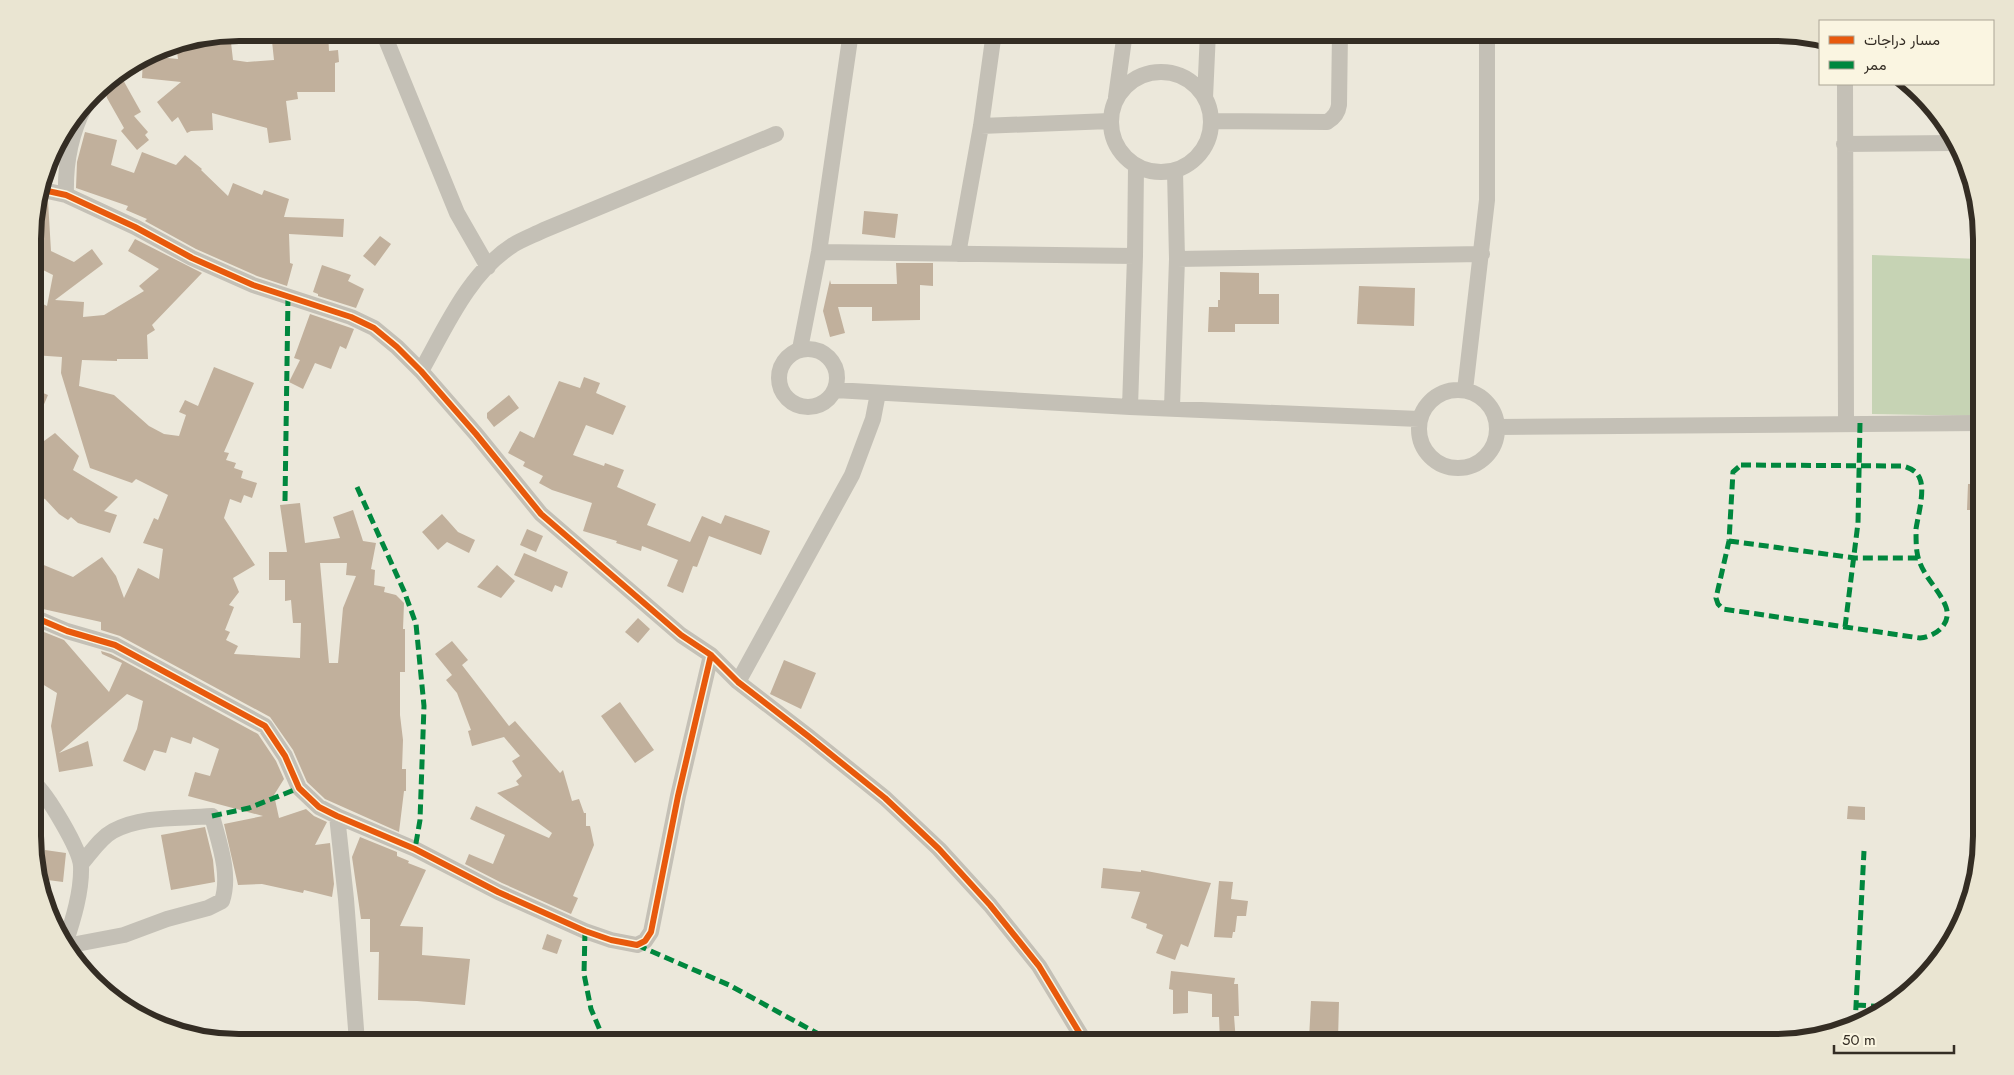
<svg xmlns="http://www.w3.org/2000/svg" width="2014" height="1075" font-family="Jost,Vazirmatn,sans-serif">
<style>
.green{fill:#c6d3b4}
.building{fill:#c1b09c;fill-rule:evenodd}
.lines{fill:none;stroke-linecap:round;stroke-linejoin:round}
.street{stroke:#c4c0b6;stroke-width:16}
.quiet{stroke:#00873e;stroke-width:5;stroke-dasharray:10 5;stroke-linecap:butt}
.cycleway-casing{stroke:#faf5e1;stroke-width:9}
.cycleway{stroke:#e8590c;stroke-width:6}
.rim{fill:none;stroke:#342d24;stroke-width:6}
</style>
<rect width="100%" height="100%" fill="#ece8db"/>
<path class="green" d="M1872,255l108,4v157l-108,-2z"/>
<path class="building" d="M271,32h57l1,19 9,-1 1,12 -4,1v29h-38l1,7 -12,2 5,39 -22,3 -2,-15 -55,-15 1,17 -22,1 -4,2 -9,-16 -6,5 -15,-20 24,-20 -39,-4 1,-19 4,-3 31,3 -2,-14 54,-11 3,26 14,2 27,-2z
M122,78l19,34 -7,4 14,16 -3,3 4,5 -12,10 -16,-19 3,-3 -17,-30 -3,-14z
M85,132l32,8 -6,25 23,8 8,-21 34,13 9,-10 17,14 -1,1 27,26 5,-13 29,12 2,-5 25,9 -5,18 60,2 -1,18 -54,-3 1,29 3,1 -6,22 -30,-10 -61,-27 -51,-28 2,-2 -21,-9 2,-4 -52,-18 1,-26z
M46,201h2l3,50 23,11 18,-13 11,15 -48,36 29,2 -1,15 21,-2 40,-24 -5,-5 20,-17 -31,-18 7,-12 67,34 -50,52 3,5 -8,5 1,24h-31v2l-35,-1 -3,26 35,9 35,31 15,8 15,2 7,-21 -7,-3 6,-12 13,6 16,-39 40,16 -30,69 5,1 -3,7 10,3 -2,5 9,3 -2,7 16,5 -5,15 -8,-3 -3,8 -11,-4 -6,19 31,47 -22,13 6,14 -10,13 5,2 -9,23 5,2 -4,8 12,6 -4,8 66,4 1,-35h-8l-2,-23 -6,1v-21h-16v-28h18l-7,-47 20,-2 5,40 35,-5 -7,-21 20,-7 10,31 13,2 -5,26 4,1 -1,15 11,2 -1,5 12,3 8,8 -1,26h2v43h-5v43l3,25 -1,29h4v22h-2l-5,41 -74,-33 -18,-17 -14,-32 -23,-33 -150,-81 -19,-6v-8l-67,-15v-46l39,16 29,-20 14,19 8,22 14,-30 21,11 4,-30 -20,-6 11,-25 4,2 10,-25 -32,-16 -4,4 -42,-15 -29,-95 1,-16 -29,-2v-56l14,7 6,-31 -20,-10v-33zM320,563h27l-1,12 10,1 -13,32 -5,55h-9z
M864,211l34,3 -3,24 -33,-4z
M380,236l11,8 -16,22 -12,-10z
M896,263h37v23l-13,-1v35l-48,1v-14h-34l7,26 -15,4 -7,-26 7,-31 1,4h66z
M322,265l29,10 -3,6 16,8 -8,19 -38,-12v-2l-5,-2z
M1220,272l39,1v21h20v30h-44v8h-27l1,-25h9v-7h2z
M1359,286l56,2 -1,38 -57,-2z
M310,314l44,15 -8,20 -6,-3 -9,23 -16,-6 -12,26 -14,-7 11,-22 -6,-2z
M584,377l16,6 -4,10 30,13 -13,29 -27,-10 -13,30 31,11 1,-3 19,7 -7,17 39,17 -9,21 43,17 12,-26 19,8 4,-9 45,16 -9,24 -52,-19 -12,31 -4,-1 -10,27 -16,-7 11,-26 -36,-14 -1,5 -25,-8 1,-2 -34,-10 9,-28 -40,-13 -13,-7 4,-7 -20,-10 2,-4 -17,-9 12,-22 14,7 25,-57 21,7z
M33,389l15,6 -15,35z
M509,395l10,13 -25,19 -7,-9v-5z
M55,433l24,23 -6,14 45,27 -14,14 13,4 -7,18 -32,-10 -7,-6 -3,3 -9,-6 -14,-15 -11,-4 10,-25 -11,-3v-18z
M1968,484h13v26h-14z
M442,514l16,18 17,8 -6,13 -22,-11 -9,8 -16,-18z
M527,529l16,7 -7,16 -16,-7z
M524,553l44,19 -6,16 -7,-3 -3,7 -38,-17z
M497,565l18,16 -14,17 -24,-11z
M638,618l12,11 -12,14 -13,-11z
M34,628l30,12 45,52 13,-29 -20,-9 -1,-3 10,3 147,80 18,27 8,18 -10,16 5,23 27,-9 8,7 13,6 -12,23 15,-2 4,41 -2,13 -28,-7 -1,3 -41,-9 -24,1 -14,-61 39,-8 -75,-20 7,-24 15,4 9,-27 -26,-12 -2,7 -20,-7 -5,16 -12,-3 -9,21 -22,-10 14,-32 6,-28 -16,-7 -68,59 29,-12 5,25 -34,6 -8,-46 6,-33 -23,-14z
M452,641l16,19 -6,5 47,61 6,-5 45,52 3,-3 9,31 7,-2 5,14h2v13h4l4,19 -21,51 5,2 -7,16 -69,-31 -37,-19 4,-10 24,10 12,-29 -35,-16 6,-13 73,32 3,-5 -55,-40 22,-8 -3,-4 6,-5 -10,-15 8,-5 -16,-19 -32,9 -4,-15 3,-1 -14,-37 -11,-13 6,-5 -17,-21z
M784,660l32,13 -15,36 -31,-15z
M620,702l34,48 -19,13 -34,-47z
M1848,806l17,1v13l-18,-1z
M205,827l8,33 2,22 -44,8 -10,-55z
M360,837l37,15v4l12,5 -1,2 18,7 -26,56 23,1 -1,28 48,4 -5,46 -48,-4 -39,-1 1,-48h-9v-33h-9l-9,-62z
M45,850l21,3 -3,29 -23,-3z
M1103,868l38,4v-2l70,13 -23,64 -7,-3 -6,16 -19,-7 7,-18 -17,-7 1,-4 -16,-6 9,-26 -39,-4z
M1219,881l14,1 -2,17 17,2 -2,15h-9l-2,16h-2l-1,6 -18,-1z
M547,934l15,6 -5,14 -15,-5z
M1171,971l64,7 -1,6h4l1,32h-5l2,26h-16l-1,-25h-7v-23l-24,-3v22l-15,1v-24l-4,-1z
M1311,1001l28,1 -1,38 -29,-1z"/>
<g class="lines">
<path class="street" d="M383,32l74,181 31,54
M1111 122a50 50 0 1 1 100 0a50 50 0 1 1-100 0Z
M1845,84l1,339
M1116,97l9,-65
M1205,98l3,-66
M1212,121l115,1c7,-4 11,-9 12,-17l1,-73
M981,126l129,-5
M1844,144l109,-1
M43,190l23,5 69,32 57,31 61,27 98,32 23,11 23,19 24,24 55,63 65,80 140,121 30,20 27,27 70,54 77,62 54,51 51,56 49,61 46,76
M66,195c-1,-32 4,-59 18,-87
M819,252l316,4
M958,254l23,-128 13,-94
M1177,259l305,-5
M779 378a29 29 0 1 1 58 0a29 29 0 1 1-58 0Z
M800,349l19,-97 32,-220
M421,371c25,-44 47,-97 92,-126 10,-6 21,-10 31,-15l232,-96
M1419 429a39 39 0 1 1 78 0a39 39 0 1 1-78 0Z
M835,390l295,17 289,12
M1465,390l22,-190v-168
M1130,407l5,-151 1,-89
M1172,407l5,-148 -2,-88
M1498,427l482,-4
M34,617l33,14 48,14 150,81 20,30 14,32 20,19 18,9 78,33 83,43 87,39 26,9 26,5 8,-4 6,-9 27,-136 33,-141
M738,682l114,-207 21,-56 5,-26
M34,783c13,11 46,66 47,83 1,25 -8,54 -16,78
M337,816l9,83 11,143
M66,946l58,-11 43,-16 41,-11 14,-7c9,-27 -3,-58 -10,-85 -32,3 -69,-1 -99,15 -13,7 -22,22 -32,33"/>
<path class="quiet" d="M1741,465l162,1c7,2 14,5 17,13 5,12 -2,37 -4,50 0,8 0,16 1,23 3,22 22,36 29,55 6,17 -11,30 -26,31l-197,-29 -5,-5 -2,-6 13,-57 4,-69z
M357,487l47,104 12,33 8,82 -4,114 -5,29
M285,501l3,-205
M1729,541l126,17h63
M1845,627l13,-104 2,-100
M212,816l37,-8 50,-20
M585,931l-1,43 7,35 14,33
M637,945l92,40 104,57
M1856,1005l34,2
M1855,1025l9,-174"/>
<g class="cycleway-casing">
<path id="cycleway" d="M43,190l23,5 69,32 57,31 61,27 98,32 23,11 23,19 24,24 55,63 65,80 140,121 30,20 27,27 70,54 77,62 54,51 51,56 49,61 46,76
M34,617l33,14 48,14 150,81 20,30 14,32 20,19 18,9 78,33 83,43 87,39 26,9 26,5 8,-4 6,-9 27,-136 33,-141"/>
</g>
<use href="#cycleway" class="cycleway"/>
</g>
<path d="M0 0H2014V1075H0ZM239 41H1775A198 198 0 0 1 1973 239V836A198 198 0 0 1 1775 1034H239A198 198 0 0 1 41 836V239A198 198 0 0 1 239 41Z" fill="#eae5d2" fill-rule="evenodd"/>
<path class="rim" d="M239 41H1775A198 198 0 0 1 1973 239V836A198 198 0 0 1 1775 1034H239A198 198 0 0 1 41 836V239A198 198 0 0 1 239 41Z"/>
<rect x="1819" y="20" width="175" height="65" fill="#faf5e1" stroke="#aba595"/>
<rect x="1829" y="36" width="25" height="8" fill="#e8590c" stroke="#aba595"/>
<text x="1864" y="45" font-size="15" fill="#342d24">مسار دراجات</text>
<rect x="1829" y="61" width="25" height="8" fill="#00873e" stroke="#aba595"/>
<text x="1864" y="70" font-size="15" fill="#342d24">ممر</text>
<path d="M1834 1045v8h120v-8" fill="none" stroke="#342d24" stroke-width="2.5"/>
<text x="1842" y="1045" font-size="15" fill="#342d24" stroke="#faf5e1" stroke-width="4" paint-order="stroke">50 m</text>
</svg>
